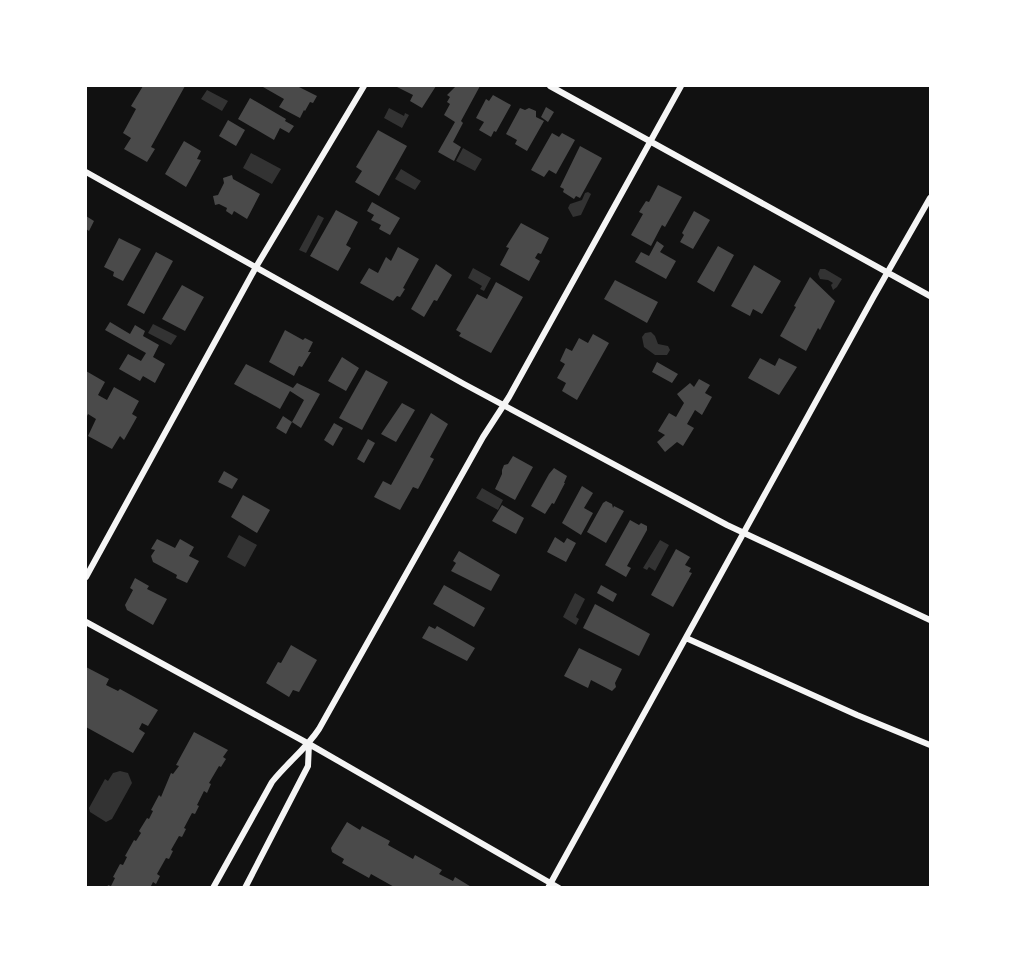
<svg xmlns="http://www.w3.org/2000/svg" width="1016" height="973" font-family="Lato,sans-serif">
<style>
.water{fill:#333}
.building{fill:#4a4a4a}
.lines{fill:none;stroke-linecap:round;stroke-linejoin:round}
.minor{stroke:#f5f5f5;stroke-width:6}
</style>
<rect width="100%" height="100%" fill="#111"/>
<path class="water" d="M207,90l21,11 -6,10 -21,-12z
M389,108l15,8 1,-3 4,2 -7,13 -18,-10z
M463,148l19,11 -7,12 -19,-10z
M251,153l30,16 -9,15 -29,-16z
M401,169l20,12 -6,9 -20,-11z
M588,192l3,2 -10,21 -8,2 -5,-9 2,-4 12,-4 3,-7z
M318,215l6,3 -18,35 -7,-3z
M473,268l18,10 -7,13 -4,-2 2,-3 -14,-8z
M820,269h5l17,10 -5,8 -4,3 -2,-5 2,-2 -5,-3 -8,-1 -2,-5z
M153,324l24,12 -6,9 -23,-12z
M651,332l4,4 3,8 10,2 2,4 -3,5h-12l-11,-8 -2,-10 3,-4z
M482,488l21,12 -5,10 -22,-12z
M239,535l18,10 -12,22 -18,-10z
M660,540l9,5 -14,26 -6,-4 -2,3 -4,-2z
M575,593l10,6 -9,18 3,2 -3,6 -13,-8z
M120,771l8,2 4,10 -20,36 -6,3 -16,-10 -1,-4 16,-29 3,2 5,-8z"/>
<path class="building" d="M143,86h42l-34,61 4,2 -8,13 -23,-13 7,-11 -8,-5 13,-24 -5,-3z
M263,86h34l20,10 -4,7 -3,-1 -5,9 -1,-1 -4,8 -21,-11 5,-8 -21,-12z
M395,86h41l-14,22 -12,-7 3,-6z
M456,86h24l-19,35 2,2 -10,19 8,5 -7,14 -16,-9 17,-30 -11,-7 6,-11 -3,-2 3,-5 -3,-2z
M493,95l18,10 -15,27 -2,-1 -3,6 -12,-7 5,-8 -8,-4 10,-19 3,2z
M250,98l36,21 -1,2 9,5 -5,7 -9,-5 -6,12 -36,-21z
M546,107l8,5 -6,10 -7,-5z
M520,108l5,2 4,-2 7,3v6l8,4 -17,30 -12,-7 2,-4 -11,-6z
M228,120l17,10 -9,16 -17,-10z
M378,130l29,16 -28,50 -24,-14 7,-11 -6,-4z
M552,133l7,4 3,-4 13,7 -19,34 -7,-4 -5,7 -13,-7z
M184,141l17,10 -4,8 4,1 -15,27 -21,-13z
M580,146l22,12 -22,40 -4,-2 -2,3 -11,-7 1,-3 -4,-2z
M232,175l1,4 27,15 -13,25 -13,-8 -2,4 -6,-4 1,-3 -8,-4 -4,1 -2,-9 5,-1 6,-12 -1,-5z
M658,185l24,12 -17,30 -3,-2 -11,21 -20,-11 12,-21 -4,-2 7,-11 3,1z
M372,202l28,16 -10,17 -11,-6 2,-4 -10,-5 3,-5 -7,-4z
M336,210l22,12 -12,23 5,3 -13,23 -28,-15z
M694,211l16,9 -17,29 -13,-7 4,-7 -2,-2z
M86,216l8,5 -5,10 -3,-2z
M521,223l28,15 -8,16 -3,-1 -3,5 5,3 -11,20 -29,-16 9,-17 -3,-1z
M119,238l22,11 -18,32 -10,-5 1,-4 -10,-5z
M657,241l7,5 -4,6 16,9 -10,18 -31,-17 6,-10 8,4z
M718,246l16,9 -20,37 -17,-10z
M398,247l21,12 -16,29 2,1 -5,8 -3,-1 -4,5 -33,-18 9,-15 9,5 8,-16 5,4z
M156,252l17,9 -29,53 -17,-9z
M436,264l16,11 -15,26 -3,-1 -10,17 -13,-8z
M754,265l27,16 -19,33 -9,-5 -3,7 -19,-10z
M810,277l25,24 -15,29 -2,-2 -12,23 -26,-15 16,-29 -2,-1z
M615,280l43,22 -11,21 -43,-24z
M496,282l27,15 -32,56 -32,-17 2,-3 -5,-3 21,-36 10,5z
M182,285l22,12 -19,34 -23,-12z
M110,322l20,12 5,-9 10,6 -2,5 16,9 -6,12 12,7 -10,19 -12,-7 -3,5 -21,-12 9,-15 13,7 5,-8 -41,-23z
M285,330l18,10 2,-2 8,4 -5,10h3l-9,15 -3,-1 -5,10 -25,-14z
M593,334l16,9 -32,57 -15,-9 4,-8 -9,-5 8,-14 -5,-3 6,-13 6,3 7,-13 9,5z
M342,357l17,11 -13,23 -18,-10z
M760,358l15,8 4,-8 18,9 -18,28 -31,-17z
M657,362l21,12 -6,9 -20,-11z
M246,364l47,24 4,-5 23,11 -19,34 -9,-6 12,-22 -14,-9 -10,18 -46,-25z
M366,370l22,12 -26,48 -23,-12z
M86,371l19,11 -7,13 9,5 7,-13 25,14 -7,13 5,3 -13,23 -4,-4 -8,13 -24,-13 8,-17 -8,-5 -2,4z
M699,379l11,6 -5,8 7,4 -10,18 -7,-5 -8,14 7,4 -11,18 -6,-4 -12,10 -8,-10 8,-7 -7,-4 11,-18 7,4 8,-14 -7,-9 13,-11 4,4z
M402,403l13,7 -19,32 -15,-8z
M431,413l17,11 -18,33 4,2 -9,17 -7,13 -5,-2 -13,23 -26,-13 9,-16 8,4z
M283,416l9,6 -6,12 -10,-6z
M334,423l9,5 -10,18 -9,-6z
M368,439l7,4 -11,20 -7,-4z
M513,456l20,11 -18,33 -20,-11 7,-15v-4l2,-5 4,-1z
M554,468l13,8 -3,7h1l-11,21 -2,-1 -7,11 -14,-8 18,-32z
M224,471l14,8 -6,10 -14,-7z
M582,486l11,7 -9,15 9,5 -12,22 -19,-12z
M243,495l27,15 -13,23 -26,-16z
M606,501l6,3 1,4 1,-2 10,5 -18,32 -19,-11 16,-29z
M502,505l22,13 -8,16 -24,-13z
M630,520l9,5 2,-2 6,3v4l-20,36 4,2 -5,9 -21,-12z
M555,537l9,6 3,-5 9,5 -10,19 -19,-10z
M157,539l18,9 5,-9 14,8 -5,9 10,5 -12,22 -11,-5 1,-3 -24,-13 -2,-6 4,-6 -4,-1z
M676,549l14,8 -5,8 6,3 -2,4 3,1 -19,34 -22,-12z
M459,551l41,24 -9,16 -40,-20 5,-8 -3,-2z
M135,578l14,8 -2,3 20,10 -14,26 -26,-15 -2,-5 8,-15 -3,-2z
M444,585l41,23 -11,19 -41,-23z
M601,585l16,9 -4,8 -16,-9z
M595,604l55,30 -11,22 -56,-28z
M429,626l6,3 2,-3 38,22 -8,13 -45,-23z
M291,645l26,15 -18,32 -6,-2 -4,7 -23,-14 12,-21 3,1z
M579,648l43,21 -7,14 1,4 -4,4 -21,-11 -3,8 -24,-12z
M86,667l23,12 -3,6 12,6 2,-2 38,21 -10,16 -6,-3 -3,6 6,4 -12,20 -47,-26z
M194,732l34,18 -5,7 3,2 -5,8 -2,-1 -10,17 2,1 -4,9 -3,-2 -7,14 2,1 -4,8 -3,-1 -8,15 2,1 -4,8 -3,-1 -8,14 2,1 -4,8 -3,-1 -9,16 3,2 -4,8 -3,-2 -3,6h-43l1,-3 3,1 4,-8 -2,-1 7,-13 3,1 4,-8 -2,-1 9,-16 2,1 5,-8 -2,-2 8,-13 2,1 4,-8 -2,-1 8,-15 2,2 10,-24 2,1 6,-8 -3,-1z
M347,822l13,8 2,-4 28,15 -2,4 25,14 2,-4 27,15 -3,4 14,7 2,-4 18,11h-77l-25,-14 -2,4 -27,-15 2,-4 -12,-7 -1,-4z"/>
<g class="lines">
<path class="minor" d="M550,86l380,210
M86,172l378,212 263,141 203,95
M86,577l170,-310 108,-181
M86,622l223,122 250,144
M686,638l171,77 73,30
M213,888l59,-106c15,-19 34,-33 47,-53l164,-292 26,-40 172,-311
M245,888l63,-122 1,-22
M548,888l326,-592 56,-98"/>
</g>
<rect width="1016" height="973" fill="none" stroke="#ffffff" stroke-width="174"/>
</svg>
